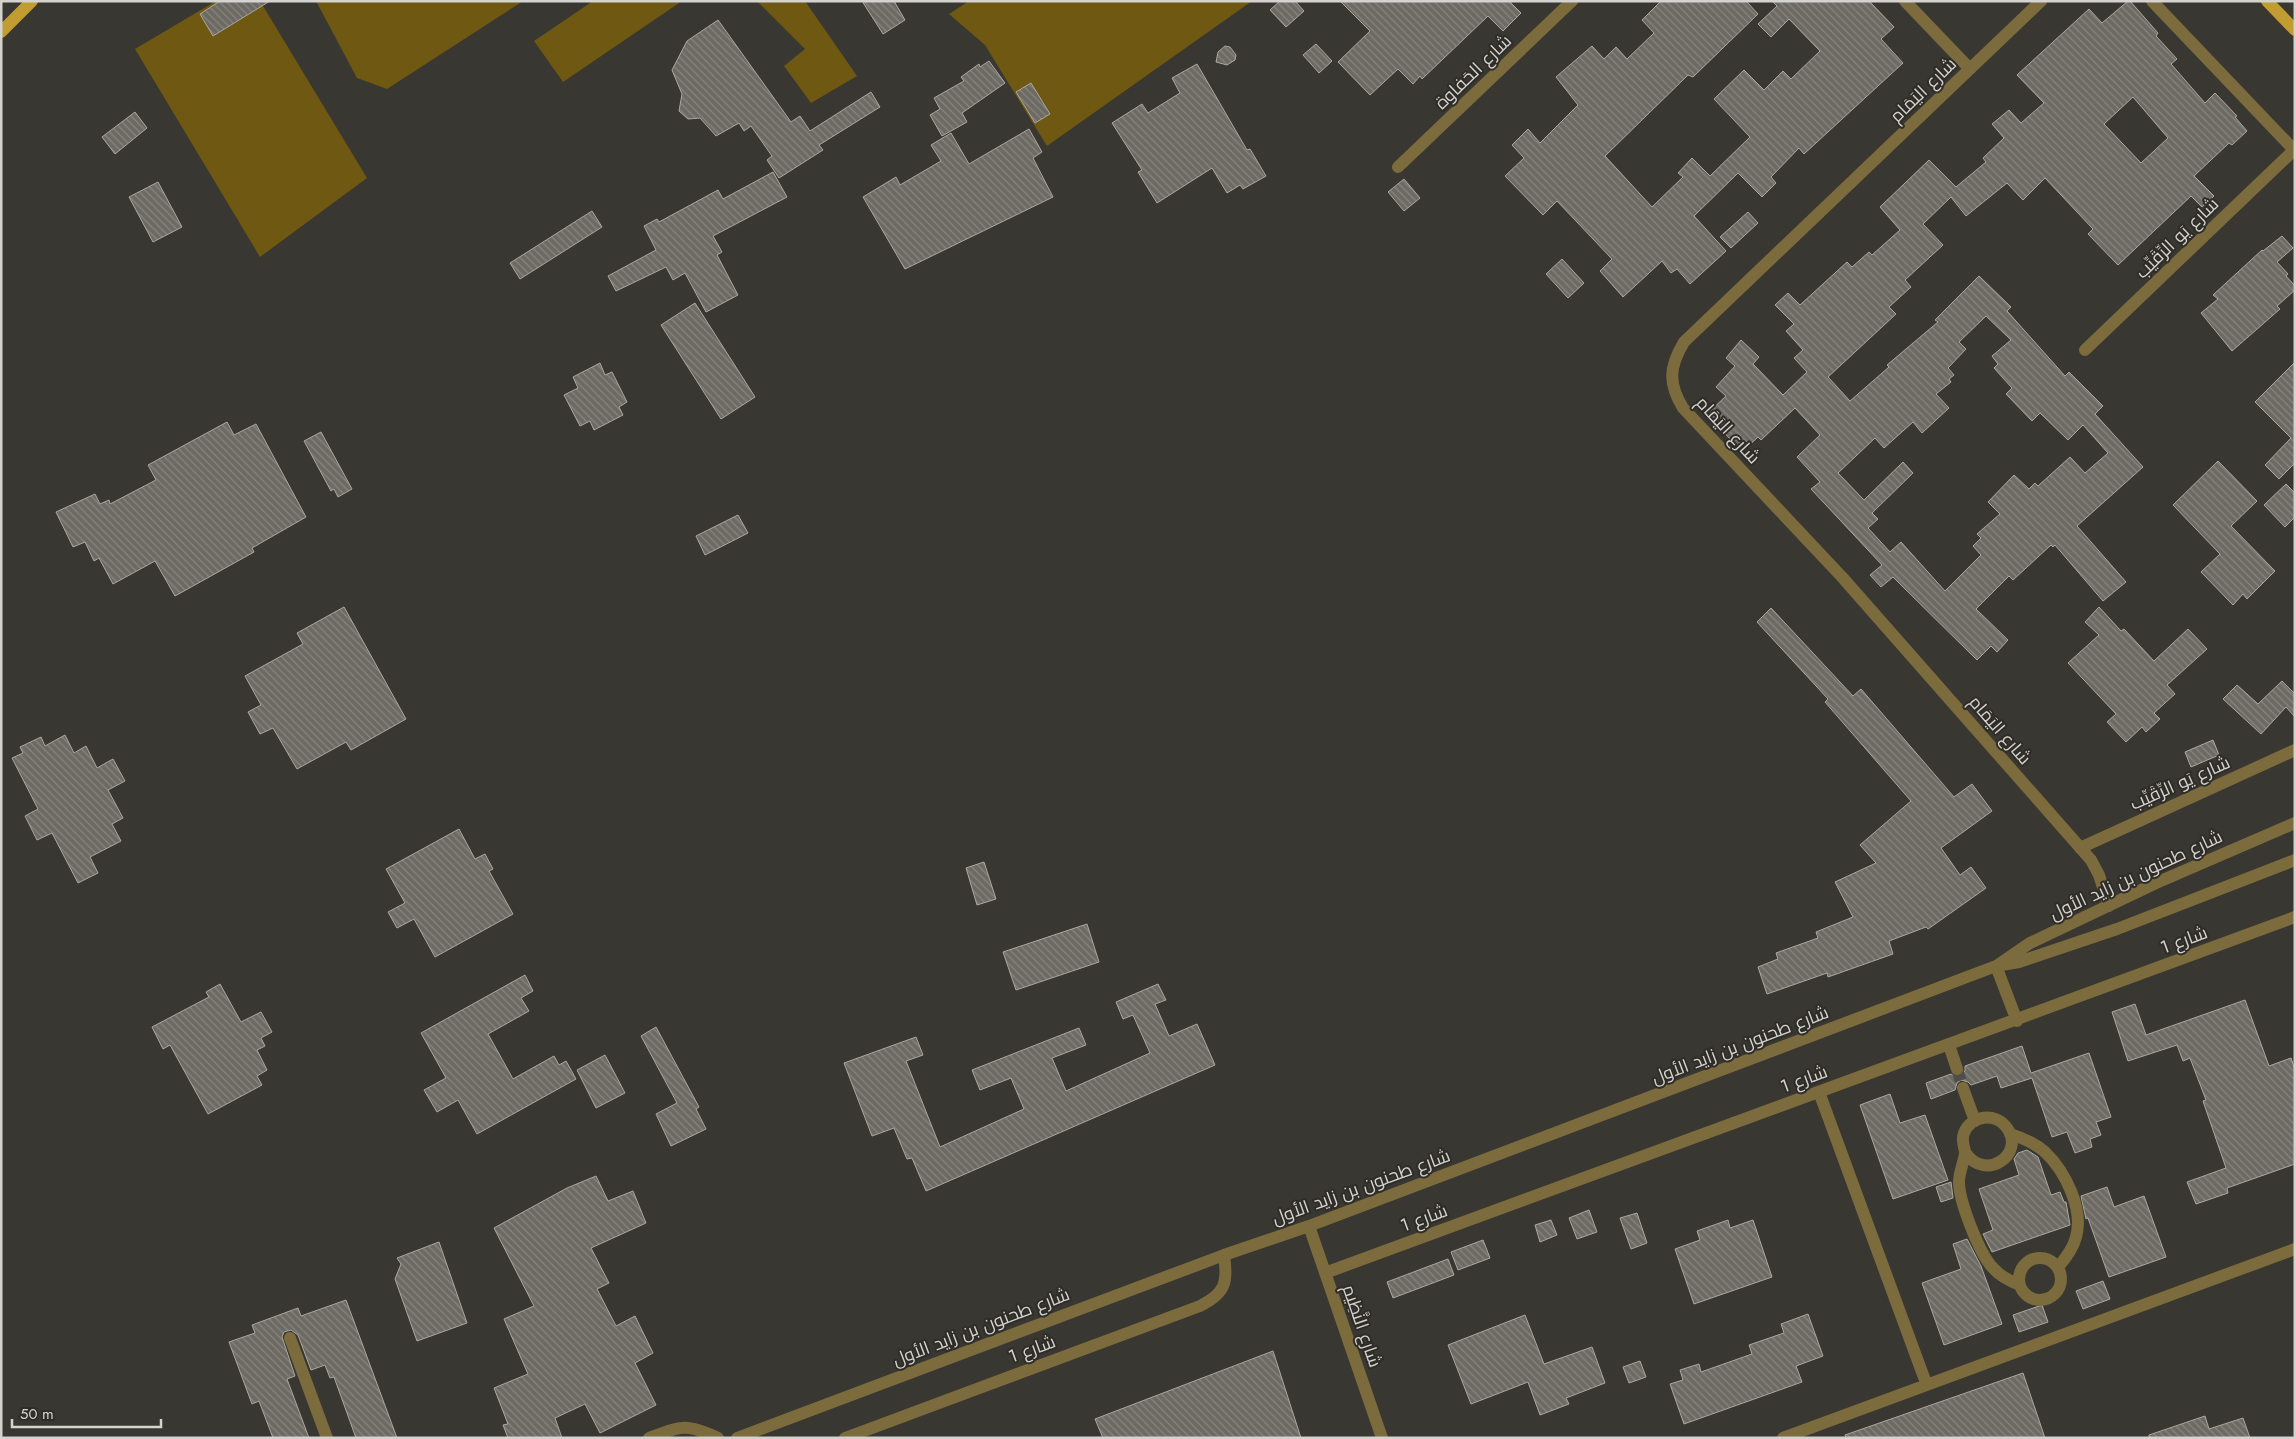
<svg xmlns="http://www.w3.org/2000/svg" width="2296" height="1439" font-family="Jost,Cairo,sans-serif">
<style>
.garden{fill:#6f5812}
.building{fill:url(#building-back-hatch);stroke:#aaa8a1;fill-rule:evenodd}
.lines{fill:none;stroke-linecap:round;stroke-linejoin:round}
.minor-tunnel{stroke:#504e49;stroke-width:12;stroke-dasharray:12 6;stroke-linecap:butt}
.minor{stroke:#7c6b3d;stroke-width:12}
.major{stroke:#c19c30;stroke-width:12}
.labels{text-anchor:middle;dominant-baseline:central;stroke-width:4;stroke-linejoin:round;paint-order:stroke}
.street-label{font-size:18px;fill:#d5d3d0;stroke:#2f2d27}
</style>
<defs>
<pattern id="building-back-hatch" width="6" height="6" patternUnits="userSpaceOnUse" patternTransform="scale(1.25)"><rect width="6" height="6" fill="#6c6a63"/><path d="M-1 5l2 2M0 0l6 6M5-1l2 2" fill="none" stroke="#87857f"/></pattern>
</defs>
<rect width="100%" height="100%" fill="#393731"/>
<path class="garden" d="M216,1h44l107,177 -107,79 -125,-208z
M316,1h207l-136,88 -30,-11z
M593,1h89l-119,81 -29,-41z
M757,1h48l52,75 -46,27 -27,-37 21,-17z
M969,1h283l-205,145 -62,-101 -36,-31z"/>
<path class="building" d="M220,1h50l-57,35 -13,-22z
M862,1h32l11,19 -22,14z
M1280,1h15l9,10 -18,16 -16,-17z
M1340,1h169l12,12 -18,18 -15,-15 -66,63 -2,-3 -7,8 -15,-15 -28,26 -32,-33 32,-31z
M1661,1h85l12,13 -65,63 -5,-2 -83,81 47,51 31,-30 -5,-4 14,-15 18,18 40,-39 -36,-38 30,-29 20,20 19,-19 8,8 29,-28 -31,-32 -18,18 -13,-13 19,-18 -5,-5h97l25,26 -13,12 22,24 -99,91 -5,-6 -28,29 5,6 -14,14 -24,-24 -44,43 32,35 -36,33 -13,-15 -6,4 -9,-12 -39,36 -23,-26 12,-12 -55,-58 -14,14 -38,-39 19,-18 -12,-13 16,-16 12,14 38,-38 -22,-28 36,-31 12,13 12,-12 11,12 27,-26 -12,-13z
M2128,1h2l28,32 -2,3 21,23 -6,5 34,39 10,-10 22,23 -2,1 12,14 -15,14 -3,-2 -35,33 20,20 -12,11 -11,-11 -73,69 -30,-31 5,-5 -48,-51 -22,22 -16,-17 -41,33 -15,-19 -28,27 20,21 -38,35 6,7 -22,20 7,7 -68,63 22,24 39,-34 -2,-2 51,-43 -3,-2 44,-44 32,31 -4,4 58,65 4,-4 34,34 -8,8 48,53 -66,59 49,56 -23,19 -48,-56 -2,2 -2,-2 -38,35 -4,-4 -33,33 32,31 -11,12 -6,-6 -14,14 -84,-83 -12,10 -11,-12 12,-10 -71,-76 9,-7 -23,-25 23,-22 -25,-27 -34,32 -3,-3 -16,15 -35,-38 19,-18 -10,-9 19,-21 -9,-8 15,-18 18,17 -6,7 30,31 24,-23 -13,-14 9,-8 -17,-19 8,-7 -19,-19 13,-12 12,12 47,-43 5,5 17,-15 3,3 28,-25 -20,-23 49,-47 27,27 30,-25 -3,-4 21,-20 -12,-14 17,-14 12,13 23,-20 -27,-28 72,-66 13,14zM2133,97l35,41 -27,25 -37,-39zM1986,316l25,24 -19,16 6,8 -4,4 18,20 -6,6 26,27 8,-8 28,27 15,-15 25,28 -23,20 -15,-16 -32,29 -3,-3 -6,6 -15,-14 -26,27 12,12 -23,20 4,4 -8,8 8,9 -36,36 -44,-49 -11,10 -22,-24 10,-9 -6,-6 41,-40 -10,-11 -39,38 -26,-27 37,-35 9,10 29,-26 9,11 27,-25 -13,-14 15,-12 -2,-3 5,-4 -6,-7 18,-19 -7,-7z
M718,20l73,102 9,-6 10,15 61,-39 9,15 -61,38 4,5 -44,28 -12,-18 5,-4 -21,-30 -7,5 -5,-8 -23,13 -16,-18 -12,1 -9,-8 3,-17 -10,-24 15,-29z
M1316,44l16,17 -13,12 -16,-18z
M1225,46l5,1 6,8 -1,5 -8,5 -11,-3 2,-10z
M989,61l16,22 -43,30 5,9 -25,14 -12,-21 10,-6 -6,-11 30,-17 -3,-4 18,-13 1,3z
M1197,64l50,86 3,-1 16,27 -23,13 -3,-4 -13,8 -15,-25 -55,35 -19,-31 4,-2 -30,-47 30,-19 6,9 32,-20 -8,-15z
M1031,83l19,31 -15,9 -19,-31z
M135,112l12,16 -32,26 -13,-17z
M1029,129l13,23 -9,6 20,39 -148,72 -42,-72 33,-20 4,8 41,-24 -10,-16 20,-12 18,31z
M773,172l14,25 -74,39 9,16 -5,3 21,40 -32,17 -21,-39 -12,7 -7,-13 -50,24 -8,-15 48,-26 -12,-24 13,-7 2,3 59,-32 5,9z
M1404,179l16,19 -16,13 -16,-19z
M158,182l24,45 -29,15 -24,-45z
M592,211l10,16 -82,52 -10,-16z
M1748,212l10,11 -27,25 -11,-11z
M2282,236l11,12 -16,14 11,12 -2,2 9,10v4l-18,16 3,3 -48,42 -31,-38 17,-14 -5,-4 49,-45 1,1z
M1562,259l22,24 -16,15 -22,-24z
M695,303l60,94 -34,22 -60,-94z
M2295,362v101l-16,16 -14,-14 26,-27 -36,-36z
M600,363l5,12 7,-3 15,30 -8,5 4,8 -29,15 -4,-9 -10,5 -16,-31 14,-7 -5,-11z
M227,422l7,13 22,-11 50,93 -54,31 2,4 -79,44 -20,-35 -42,23 -14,-26 -5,3 -9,-19 -12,5 -17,-35 39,-18 5,10 9,-4 1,4 46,-24 -8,-15z
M321,432l31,57 -14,8 -4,-8 -3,2 -27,-50z
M2218,461l39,40 -26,25 44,45 -28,28 -4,-5 -10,11 -32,-33 19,-18 -47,-49z
M2286,484l9,9v24l-10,10 -21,-22z
M738,515l10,18 -43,22 -9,-19z
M344,607l62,112 -55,31 -5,-8 -49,27 -24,-41 -13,6 -12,-22 13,-7 -16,-29 58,-32 -6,-11z
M2099,607l22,24 3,-2 30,32 34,-32 19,20 -40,36 8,9 -21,19 6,6 -14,13 -4,-5 -16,15 -19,-20 9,-8 -48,-51 31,-28 -14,-13z
M1771,608l82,88 8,-7 93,108 18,-13 20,27 -51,37 19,27 11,-8 15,21 -58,41 -2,-2 -37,14 4,13 -65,23 -1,-4 -60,21 -9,-27 20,-8 -2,-6 42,-15 -2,-6 37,-15 -18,-35 41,-19 -16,-18 51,-44 -86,-99 3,-3 -71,-77z
M2282,681l13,13v23l-9,-10 -25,27 -38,-35 14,-14 21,19z
M65,735l9,18 12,-7 11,22 16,-9 12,22 -17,9 15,28 -11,6 9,17 -31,16 8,16 -20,10 -26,-50 -15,7 -12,-24 13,-7 -26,-51 11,-5 -3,-6 21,-10 4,9z
M2213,740l6,15 -28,12 -6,-15z
M459,829l16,30 10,-5 8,15 -4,2 24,43 -78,43 -21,-38 -17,9 -9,-16 17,-9 -19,-34z
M984,862l12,37 -19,6 -11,-37z
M1087,924l12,38 -83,28 -13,-38z
M525,975l8,16 -12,7 8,13 -41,23 25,45 41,-23 5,9 7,-4 10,18 -99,55 -19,-34 -21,12 -13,-22 22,-12 -25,-45z
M220,984l21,38 20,-10 11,20 -11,6 4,8 -8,4 10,20 -10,6 5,9 -54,29 -38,-69 -7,4 -11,-22 57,-30 -3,-5z
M1158,984l8,16 -11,4 14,32 28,-12 18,41 -289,126 -14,-33 -5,1 -13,-31 -22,8 -28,-73 72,-26 7,18 -17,6 34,86 84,-38 -13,-31 -31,12 -8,-20 107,-42 7,17 -34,13 14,33 84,-38 -17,-38 -10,4 -7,-17z
M2245,1000l24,66 22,-8 4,12v94l-68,24 1,5 -32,11 -9,-22 39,-14 -23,-67 3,-1 -16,-42 -7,3 -6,-16 -49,16 -16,-49 23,-8 11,31z
M656,1027l43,80 -3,2 10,20 -35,17 -15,-32 21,-11 -36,-67z
M2022,1046l9,27 58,-20 22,64 -15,5 5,13 -11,4 2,8 -17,6 -8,-21 -15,5 -20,-59 -31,10 -4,-12 -26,9 -3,-3 -7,-2 -4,3 -2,7 -24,9 -5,-16 25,-9 4,3 5,-1 5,-5v-5z
M605,1055l20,38 -29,15 -19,-38z
M1890,1094l10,29 25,-8 23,65 -55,19 -33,-94z
M2027,1150l11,7 13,38 9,-3 4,10h2l4,23 -78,27 -9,-18 10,-4 -14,-41 40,-14 -5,-16 4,-6z
M596,1176l12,25 25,-10 13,32 -55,25 18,35 -12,6 19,37 19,-10 18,37 -18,10 21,42 -56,28 -15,-29 -30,14 7,20h-54l-5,-13 5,-1 -14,-36 34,-14 -24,-55 30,-13 -40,-78 73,-40z
M1951,1182l2,16 -12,4 -5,-15z
M2107,1187l7,20 30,-11 22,61 -57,20 -21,-59 -2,1 -5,-23z
M1589,1210l8,22 -20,7 -8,-21z
M1637,1213l10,30 -16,6 -11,-31z
M1551,1220l6,15 -17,7 -5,-17z
M1728,1220l2,8 23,-8 19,57 -78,27 -19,-55 25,-9 -3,-9z
M1967,1239l14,27 21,58 -58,21 -22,-62 39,-14 -8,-25z
M1483,1240l7,18 -32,12 -7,-18z
M439,1242l28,81 -50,18 -22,-62 6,-15 -4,-6z
M1448,1259l6,16 -61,23 -6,-16z
M2103,1281l7,18 -27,10 -7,-18z
M346,1300l51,138h-41l-22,-61 -4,1 -5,-13 -14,5 -13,-35 -7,-5 -7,2 -2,5 13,39 -8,3 22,59h-36l-14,-37 -7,3 -23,-62 26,-9 -3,-8 46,-17 3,8z
M2042,1305l6,17 -29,10 -6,-17z
M1808,1314l15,42 -27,10 6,16 -118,42 -14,-40 13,-4 -3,-10 19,-6 2,8 51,-18 -3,-9 35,-12 -3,-9z
M1525,1315l19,49 48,-17 13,36 -39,15 3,6 -29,11 -12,-33 -57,22 -23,-59z
M1273,1351l28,87h-198l-8,-19z
M1640,1361l6,16 -17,6 -6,-16z
M2023,1373l22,65h-199l-1,-3z
M2205,1416l4,13 34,-11 7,20h-101v-3z"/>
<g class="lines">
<path class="minor-tunnel" d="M1957,1069l6,19"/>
<path class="minor" d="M1905,1l65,68
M2041,1l-357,341c-15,25 -16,41 -1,66l159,169 249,283 8,15 10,31
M2152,1l143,150
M1398,167l174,-166
M2085,350l209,-200
M2080,848l215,-98
M1998,965l32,-22 126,-60 139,-60
M1996,966l21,55
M1949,1045l8,24
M1963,1088l12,33
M1819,1092l107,291
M2010,1134c13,4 25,9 35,18 20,19 39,57 31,85 -3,12 -10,21 -18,30
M1965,1152c20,31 61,2 42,-24 -11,-16 -36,-13 -43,5 -3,7 0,12 1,19 0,8 -6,19 -6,30 0,19 21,74 35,87 7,8 16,12 26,16
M1309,1226l73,212
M2019 1279a21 21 0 1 1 42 0a21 21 0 1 1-42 0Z
M1325,1273l970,-356
M290,1338l37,100
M649,1438c32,-12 37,-15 69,0
M737,1438l487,-183 85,-29 687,-260 23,-4 98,-33 178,-69
M845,1438l355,-132c26,-13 28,-24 24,-51
M1783,1438l512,-189"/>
<path class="major" d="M2267,1l28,29
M1,32l31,-31"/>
</g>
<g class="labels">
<g class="street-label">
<text transform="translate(1473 72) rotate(-44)">شارع الحَفاوة</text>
<text transform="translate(1923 90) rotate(-44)">شارع اليَمَام</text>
<text transform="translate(2177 238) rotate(-44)">شارع يَو الرِّقَيِّب</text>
<text transform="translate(1728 430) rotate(47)">شارع اليَمَام</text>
<text transform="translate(2000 730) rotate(49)">شارع اليَمَام</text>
<text transform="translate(2180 783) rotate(-24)">شارع يَو الرِّقَيِّب</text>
<text transform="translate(2136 875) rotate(-25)">شارع طحنون بن زايد الأول</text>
<text transform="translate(2184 940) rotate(-20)">شارع 1</text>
<text transform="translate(1740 1045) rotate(-21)">شارع طحنون بن زايد الأول</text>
<text transform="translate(1804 1079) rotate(-20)">شارع 1</text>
<text transform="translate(1361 1187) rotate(-20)">شارع طحنون بن زايد الأول</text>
<text transform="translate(1424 1218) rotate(-20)">شارع 1</text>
<text transform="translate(1362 1326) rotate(71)">شارع النَّظِيم</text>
<text transform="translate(981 1327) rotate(-21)">شارع طحنون بن زايد الأول</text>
<text transform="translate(1032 1349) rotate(-20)">شارع 1</text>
</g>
</g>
<rect width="2296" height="1439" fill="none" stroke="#d5d3d0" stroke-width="5"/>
<path d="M12 1419v8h149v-8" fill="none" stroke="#d5d3d0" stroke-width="2.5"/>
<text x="20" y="1419" font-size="15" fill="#d5d3d0" stroke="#2f2d27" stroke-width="4" paint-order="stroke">50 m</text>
</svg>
